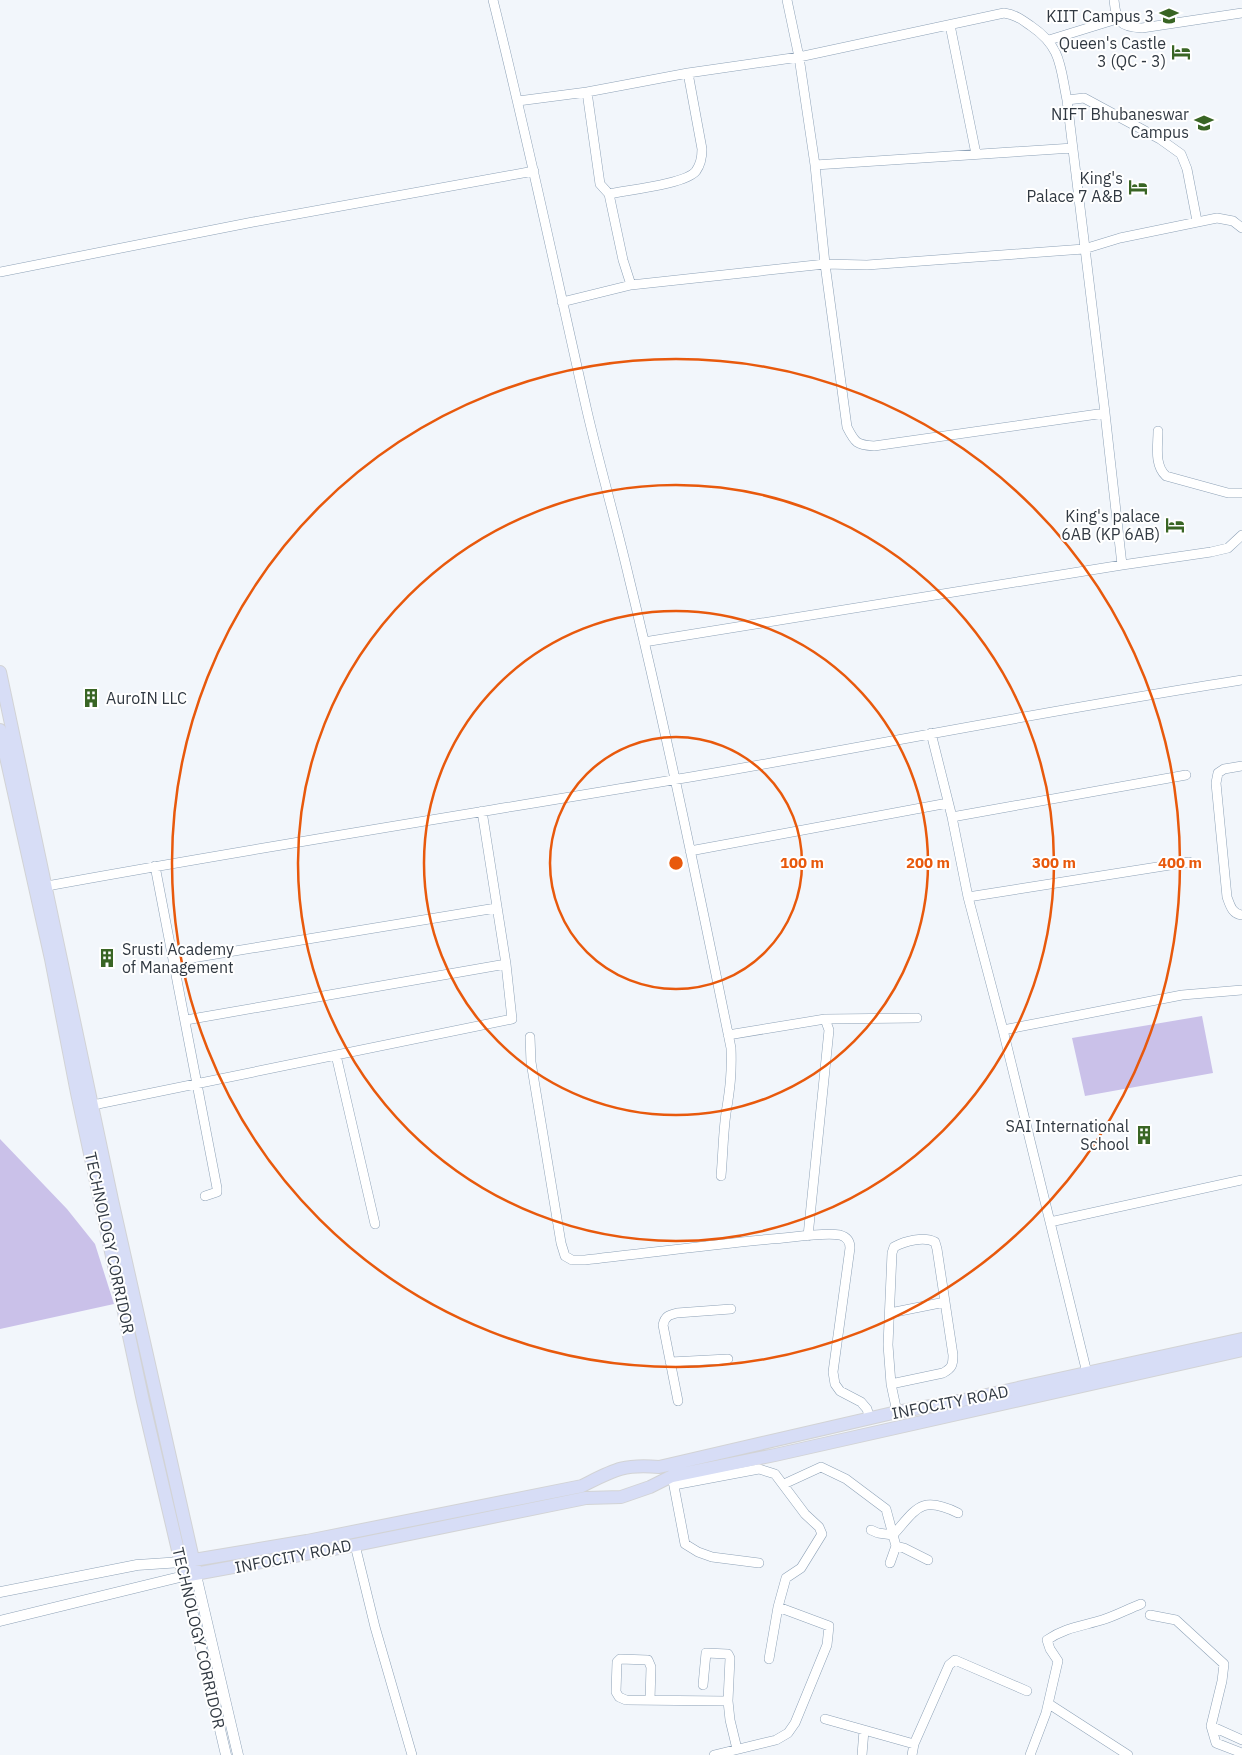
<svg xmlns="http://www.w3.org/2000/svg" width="1242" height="1755" font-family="'IBM Plex Sans',sans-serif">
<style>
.green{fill:#cac1e9}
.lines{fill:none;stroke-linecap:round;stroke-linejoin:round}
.minor-casing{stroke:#8ea2b7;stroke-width:10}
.tertiary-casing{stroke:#8ea2b7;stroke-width:11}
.primary-casing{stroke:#d2d3d5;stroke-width:14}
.minor{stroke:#fff;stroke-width:9}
.tertiary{stroke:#fff;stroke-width:10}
.primary{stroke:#d7ddf6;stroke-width:12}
.ring{fill:none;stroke:#e8590c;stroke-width:2.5}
.labels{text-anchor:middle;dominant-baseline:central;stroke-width:4;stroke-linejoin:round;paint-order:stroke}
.poi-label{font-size:16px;fill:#313942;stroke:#fff;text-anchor:end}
.street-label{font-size:16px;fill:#313942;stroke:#fff}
.centre{fill:#e8590c;stroke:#fff;stroke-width:2.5}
.ring-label{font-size:15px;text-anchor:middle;font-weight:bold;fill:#e8590c;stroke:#fff;stroke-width:4;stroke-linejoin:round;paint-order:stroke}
</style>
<rect width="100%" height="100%" fill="#f2f6fb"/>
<path class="green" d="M1202,1016l11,57 -128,23 -13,-58z
M0,1139l67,70 28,35 19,60 -114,25z"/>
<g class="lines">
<g class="minor-casing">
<path id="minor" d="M493,0c34,136 63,274 94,411 13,56 29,111 42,167 38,156 70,313 102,470 1,25 -1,41 -5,65 -3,21 -3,42 -5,63
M787,0l12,57 16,108 10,99 22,163c8,16 10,18 27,19l231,-33
M1114,0c2,22 6,27 28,28l100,-15
M950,25l26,129
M1049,40l68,-21
M587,92l13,92 9,10 14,66 8,25 194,-21 42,1 217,-16 36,-11 97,-20 16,3 9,7
M1067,100l17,-2 76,41 21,15 6,15 10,52
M518,101l69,-9 101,-19 111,-16 205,-44c12,2 17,6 27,13 31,21 29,41 36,74l38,313 17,152
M815,165l258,-17
M609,194c18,-4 77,-10 87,-23 5,-7 6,-13 6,-22l-14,-76
M0,272l253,-50 281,-51
M562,302l69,-17
M1158,431c0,15 -4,34 8,45l62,17h14
M644,642l478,-77 89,-13 17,-4 14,-13
M931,733l21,84 16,80 35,133 84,343
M1242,766l-18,3 -6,4 -2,10 11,114c3,8 5,17 15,18
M952,817l234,-42
M690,851l258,-48
M155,866c21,107 41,215 62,322v4l-12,4
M47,886c218,-40 436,-74 655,-111 180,-31 359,-67 540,-95
M968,897l221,-35
M174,961l322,-53
M825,1019l92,-1
M186,1020l320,-56
M1003,1030l179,-35 60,-5
M728,1035l97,-16 4,11 -21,206
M530,1037l1,25 30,181 4,13 7,4h13c62,-7 124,-15 186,-21 19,-1 51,-7 69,-4 7,2 10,6 10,13l-17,124 2,12 5,7 21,11 6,7 3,10
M336,1055l39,169
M93,1105l419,-86 -6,-55 -24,-153
M1050,1222l192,-42
M890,1313l55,-11
M670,1362l58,-3
M891,1384l52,-11c9,-5 10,-8 10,-18l-16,-106 -2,-7c-11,-6 -30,-1 -41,5l-2,6 -4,92 3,39 6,28
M678,1401l-15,-76c2,-9 6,-10 14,-12l54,-4
M673,1481l12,63 13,8 14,5 47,6
M784,1484l37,-17 25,12 40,30 10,37 -6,17
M674,1485l85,-16 16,5 30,40 14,13 3,7 -21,34 -15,10 -8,29 -9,52
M871,1530l7,3 15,2c24,-27 28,-40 65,-22
M355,1545l20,82 37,128
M896,1546l8,2 24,12
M1150,1615l26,5 48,44 -2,17 -11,45 5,17 26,10
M703,1685l3,-32 22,1 2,4 -2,43 2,19 7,29
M650,1700l1,-33 -3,-7 -28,-1 -3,3 -1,30 3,5 7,3 102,1
M1049,1704l79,51
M825,1719l89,25
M1211,1726l31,14
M714,1755l62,-15 12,-7 7,-10 32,-78 2,-19 -51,-19
M862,1755l2,-25
M912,1755l2,-11 35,-79 6,-5 72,31
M1030,1755l16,-42 12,-52 -8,-12 -3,-9c17,-12 35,-14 55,-20 13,-4 26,-11 39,-16"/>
</g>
<g class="tertiary-casing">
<path id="tertiary" d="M196,1575l42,180
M0,1592l137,-27 45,-3
M0,1621l184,-45 42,179"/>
</g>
<g class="primary-casing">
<path id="primary" d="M0,672l112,528 83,368
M0,730l51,229 26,134 66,308 41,175 171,-31 231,-47 35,-1 29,-10 22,-11 103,-21 467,-105
M182,1562l125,-21 275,-55c32,-16 40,-22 77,-19l238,-55 62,-11 283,-62"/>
</g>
<use href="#minor" class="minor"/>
<use href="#tertiary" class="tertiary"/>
<use href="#primary" class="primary"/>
</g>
<g class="ring">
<circle cx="676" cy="863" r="126"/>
<circle cx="676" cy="863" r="252"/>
<circle cx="676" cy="863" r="378"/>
<circle cx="676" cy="863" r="504"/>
</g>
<defs>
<g id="university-bare" transform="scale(1.5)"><path d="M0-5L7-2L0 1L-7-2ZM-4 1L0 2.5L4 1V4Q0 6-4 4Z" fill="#396524" stroke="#fff" stroke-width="2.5" paint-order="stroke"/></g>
<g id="hotel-bare" transform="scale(1.5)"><path d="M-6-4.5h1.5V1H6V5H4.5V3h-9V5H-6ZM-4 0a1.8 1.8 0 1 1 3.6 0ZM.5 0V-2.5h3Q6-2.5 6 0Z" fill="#396524" stroke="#fff" stroke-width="2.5" paint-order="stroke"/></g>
<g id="building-bare" transform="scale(1.5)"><path d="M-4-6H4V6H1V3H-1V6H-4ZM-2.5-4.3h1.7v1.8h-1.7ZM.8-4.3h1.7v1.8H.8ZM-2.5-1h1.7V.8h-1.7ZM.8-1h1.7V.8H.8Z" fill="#396524" stroke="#fff" stroke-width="2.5" paint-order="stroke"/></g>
</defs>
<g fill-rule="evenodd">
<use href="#university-bare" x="1169" y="16"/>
<use href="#hotel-bare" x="1181" y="52"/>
<use href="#university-bare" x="1204" y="123"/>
<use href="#hotel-bare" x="1138" y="187"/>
<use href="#hotel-bare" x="1175" y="525"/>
<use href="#building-bare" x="91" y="698"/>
<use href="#building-bare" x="107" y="958"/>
<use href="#building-bare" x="1144" y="1135"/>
</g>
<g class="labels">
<g class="poi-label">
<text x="1154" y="16">KIIT Campus 3</text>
<text x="1166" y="43">Queen's Castle<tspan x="1166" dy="18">3 (QC - 3)</tspan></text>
<text x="1189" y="114">NIFT Bhubaneswar<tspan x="1189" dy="18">Campus</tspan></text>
<text x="1123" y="178">King's<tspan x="1123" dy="18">Palace 7 A&amp;B</tspan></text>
<text x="1160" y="516">King's palace<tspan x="1160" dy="18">6AB (KP 6AB)</tspan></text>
<text x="106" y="698" text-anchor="start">AuroIN LLC</text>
<text x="122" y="949" text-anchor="start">Srusti Academy<tspan x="122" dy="18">of Management</tspan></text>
<text x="1129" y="1126">SAI International<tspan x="1129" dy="18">School</tspan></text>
</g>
<g class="street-label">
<text transform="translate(110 1243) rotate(78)">TECHNOLOGY CORRIDOR</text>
<text transform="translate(950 1402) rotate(-11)">INFOCITY ROAD</text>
<text transform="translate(293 1556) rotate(-11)">INFOCITY ROAD</text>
<text transform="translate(199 1638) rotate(77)">TECHNOLOGY CORRIDOR</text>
</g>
</g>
<circle cx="676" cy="863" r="8" class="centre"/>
<g class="ring-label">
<text x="802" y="868">100 m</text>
<text x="928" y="868">200 m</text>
<text x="1054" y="868">300 m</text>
<text x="1180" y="868">400 m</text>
</g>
</svg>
